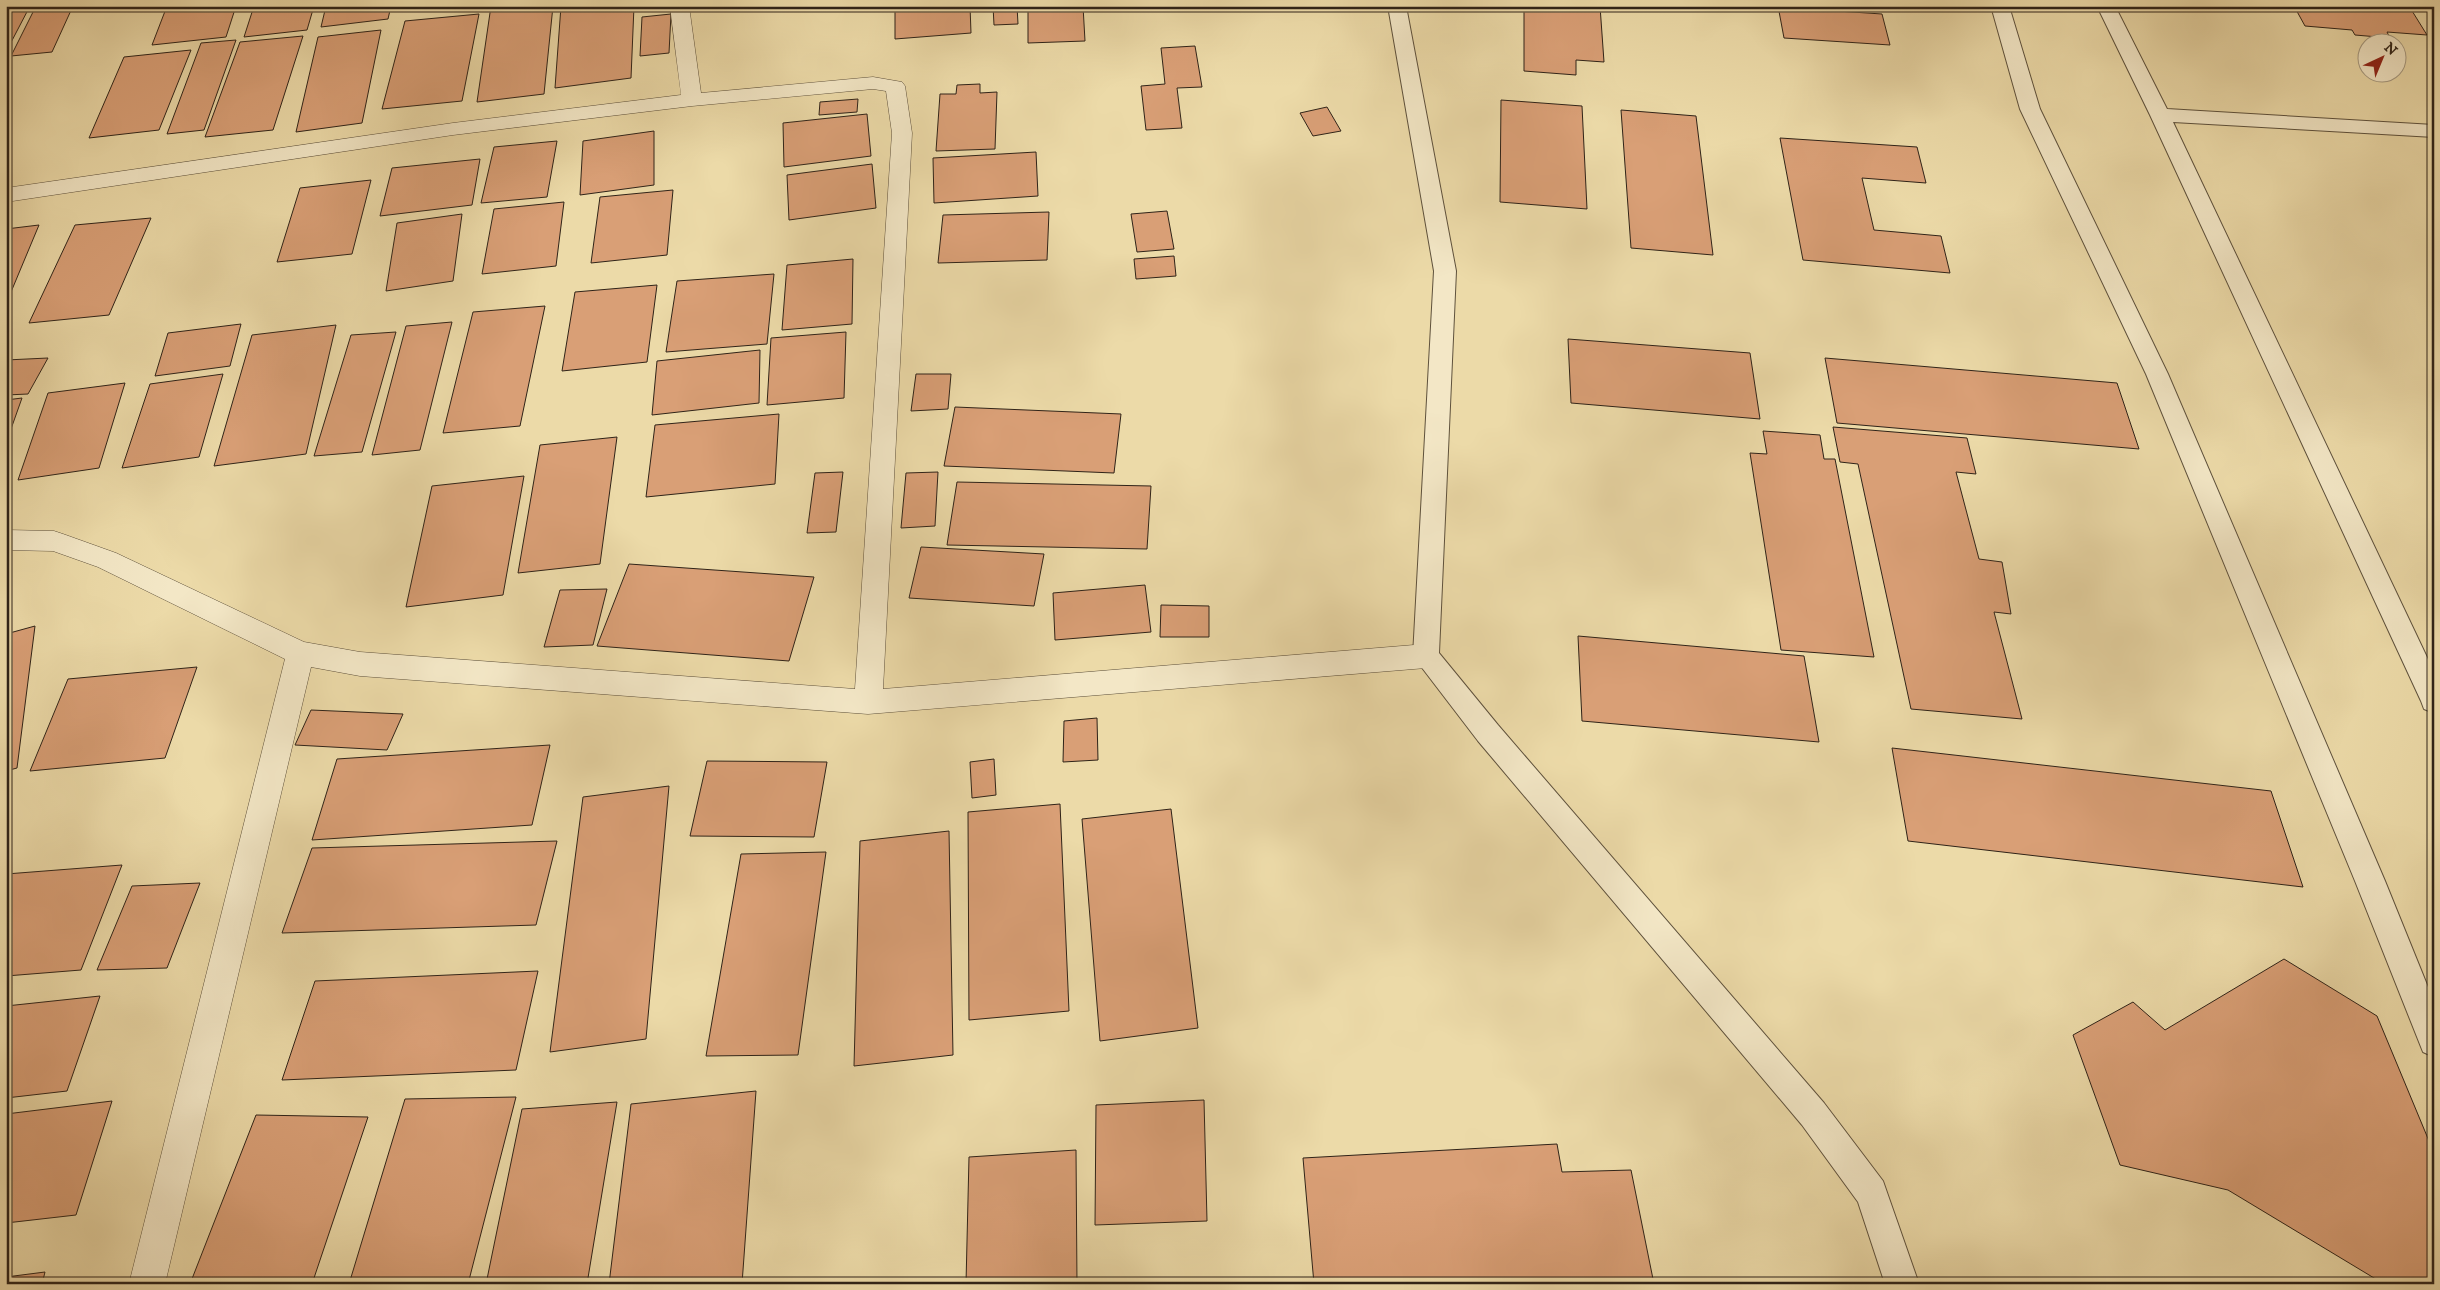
<svg xmlns="http://www.w3.org/2000/svg" width="2440" height="1290" font-family="'IM FELL DW Pica',serif">
<style>
.building{fill:#d99f76;stroke:#2f2318}
.lines{fill:none;stroke-linecap:round;stroke-linejoin:round}
.lane-casing{stroke:#5e513c;stroke-width:2}
.street-casing{stroke:#5e513c;stroke-width:1}
.lane{fill:#f3e7c6;fill-rule:evenodd}
.street{fill:#f3e7c6;fill-rule:evenodd}
</style>
<rect width="100%" height="100%" fill="#ecdaa8"/>
<filter id="stains"><feTurbulence type="fractalNoise" baseFrequency=".004" numOctaves="4"/><feColorMatrix values="0 0 0 0 .2 0 0 0 0 .09 0 0 0 0 .02 0 0 0 .5 -.17"/></filter>
<radialGradient id="worn" r=".72"><stop offset=".6" stop-color="#630" stop-opacity="0"/><stop offset="1" stop-color="#630" stop-opacity=".3"/></radialGradient>
<path class="building" d="M6,6h24l-24,46z
M36,6h37l-21,46 -41,4z
M167,6h69l-10,31 -74,8z
M254,6h60l-7,24 -63,7z
M326,6h65l-3,13 -67,8z
M491,6h62l-9,88 -67,8z
M561,6h73l-3,72 -76,10z
M895,6h75l1,27 -76,6z
M993,6h24l1,18 -24,1z
M1028,6h55l2,35 -57,2z
M1524,6h76l4,56 -28,-2v15l-52,-4z
M1778,6h58l1,5 45,3 8,31 -106,-7z
M2294,6h115l18,29 -40,-3 3,6 -35,-3 -3,-5 -47,-4z
M479,14l-17,87 -80,8 23,-88z
M671,14l-2,39 -29,3 2,-39z
M381,30l-19,93 -66,9 22,-95z
M303,36l-30,94 -68,7 35,-95z
M236,40l-32,90 -37,4 34,-91z
M1195,46l7,41 -25,1 5,40 -36,2 -5,-44 24,-2 -4,-36z
M191,50l-32,80 -70,8 35,-81z
M980,84v9l17,-1 -2,57 -59,2 4,-57h16l1,-9z
M858,99l-1,13 -38,3 1,-13z
M1501,100l81,6 5,103 -87,-7z
M1327,107l14,24 -28,5 -13,-23z
M1621,110l75,6 17,139 -82,-7z
M867,114l4,42 -87,11 -1,-44z
M654,131v54l-74,10 3,-54z
M1780,138l137,9 9,36 -64,-5 12,52 67,6 9,37 -147,-13z
M557,141l-10,56 -66,6 13,-56z
M1036,152l2,44 -104,7 -1,-45z
M480,159l-8,46 -92,11 12,-48z
M872,164l4,44 -87,12 -2,-45z
M371,180l-19,74 -75,8 23,-74z
M673,190l-6,65 -76,8 9,-66z
M564,202l-8,64 -74,8 12,-65z
M1167,211l7,38 -37,3 -6,-38z
M1049,212l-2,48 -109,3 5,-48z
M462,214l-9,67 -67,10 11,-68z
M151,218l-42,97 -80,8 46,-98z
M39,225l-28,67 -5,1v-64z
M1174,256l2,20 -40,3 -2,-20z
M853,259l-1,65 -70,6 5,-65z
M774,274l-7,70 -101,8 11,-71z
M657,285l-10,77 -85,9 13,-79z
M545,306l-25,120 -77,7 30,-121z
M452,322l-32,128 -48,5 34,-129z
M241,324l-11,42 -75,10 13,-43z
M336,325l-30,129 -92,12 38,-131z
M396,332l-34,120 -48,4 37,-121z
M846,332l-2,66 -77,7 4,-67z
M1568,339l182,14 10,66 -189,-16z
M760,350l-1,53 -107,12 5,-54z
M48,358l-20,36 -22,1v-35z
M1825,358l292,25 22,66 -302,-26z
M223,374l-24,83 -77,11 28,-84z
M916,374h35l-3,35 -37,2z
M125,383l-26,85 -81,12 30,-87z
M22,398l-16,45v-43z
M955,407l166,7 -7,59 -170,-7z
M779,414l-4,70 -129,13 9,-72z
M1833,427l134,11 9,36 -20,-2 23,87 23,3 9,52 -17,-2 28,107 -111,-10 -53,-245 -18,-2z
M1763,431l57,4 4,24h11l39,198 -93,-7 -31,-197 17,1z
M617,437l-17,127 -82,9 22,-128z
M843,472l-7,60 -29,1 8,-60z
M938,472l-3,54 -34,2 5,-55z
M524,476l-21,119 -97,12 26,-121z
M957,482l194,4 -4,63 -200,-4z
M921,547l123,7 -10,52 -125,-8z
M629,564l185,13 -25,84 -192,-15z
M1145,585l6,47 -96,8 -2,-47z
M607,589l-14,56 -49,2 16,-57z
M1161,605l48,1v31h-49z
M35,626l-18,142 -11,3v-137z
M1578,636l226,20 15,86 -237,-21z
M197,667l-32,91 -135,13 38,-92z
M311,710l92,4 -16,36 -92,-5z
M1097,718l1,42 -35,2 1,-41z
M550,745l-18,80 -220,15 25,-81z
M1892,748l379,43 32,96 -395,-46z
M994,759l2,36 -24,3 -2,-36z
M707,761l120,1 -13,75 -124,-1z
M669,786l-23,253 -96,13 33,-255z
M1060,804l9,207 -100,9 -1,-208z
M1171,809l27,219 -98,13 -18,-222z
M949,831l4,224 -99,11 6,-225z
M557,841l-21,84 -254,8 30,-85z
M826,852l-28,203 -92,1 35,-202z
M122,865l-41,105 -75,6v-102z
M200,883l-33,85 -70,2 35,-84z
M2284,959l93,57 57,137v131h-50l-156,-94 -108,-25 -47,-130 60,-33 32,28z
M538,971l-22,99 -234,10 33,-99z
M100,996l-33,95 -61,7v-92z
M756,1091l-14,193h-133l22,-180z
M516,1097l-48,187h-119l56,-185z
M1204,1100l3,121 -112,4 1,-120z
M112,1101l-36,114 -70,8v-109z
M617,1102l-30,182h-101l36,-175z
M256,1115l112,2 -56,167h-122z
M1557,1144l5,28 69,-2 23,114h-340l-11,-126z
M1076,1150l1,134h-111l3,-127z
M45,1272l-3,12h-36v-7z"/>
<g class="lines">
<g class="lane-casing">
<path id="lane" d="M1388,6h18l50,265 -17,382 59,72 326,378 59,78 36,103h-34l-27,-82 -56,-77 -324,-384 -65,-85 21,-385z
M1991,6h18l31,103 128,265 217,507 49,121v55l-11,-5 -68,-171 -209,-507 -126,-265z
M2097,6h18l52,103 267,16v12l-261,-15 261,550v41l-10,-4 -3,-8 -271,-586z"/>
</g>
<g class="street-casing">
<path id="street" d="M670,6h19l12,87 172,-16 29,5 3,4 7,47 -29,556 543,-45 10,4 4,8 -4,8 -10,4 -558,46 -508,-38 -49,-9 -146,617h-36l156,-625 -187,-92 -45,-16 -47,-1v-20l48,1 9,3 53,19 188,89 56,10 495,37 37,-556 -6,-42 -13,-2 -181,17 -239,29 -447,67v-14l447,-65 228,-28z"/>
</g>
<use href="#lane" class="lane"/>
<use href="#street" class="street"/>
</g>
<rect width="2440" height="1290" fill="none" stroke="#ecdaa8" stroke-width="25"/>
<rect x="8" y="8" width="2425" height="1275" fill="none" stroke="#2f2318" stroke-width="2.5"/>
<rect x="12" y="12" width="2415" height="1265" fill="none" stroke="#2f2318"/>
<g transform="translate(2382 58) rotate(44)"><circle r="24" fill="#f3e7c6" stroke="#a59980"/>
<path d="M0-4L9 19L0 12L-9 19Z" fill="#8f2418"/>
<text y="-8" font-size="14" font-weight="bold" text-anchor="middle" fill="#2f2318">N</text>
</g>
<rect width="100%" height="100%" filter="url(#stains)"/>
<rect width="100%" height="100%" fill="url(#worn)"/>
</svg>
